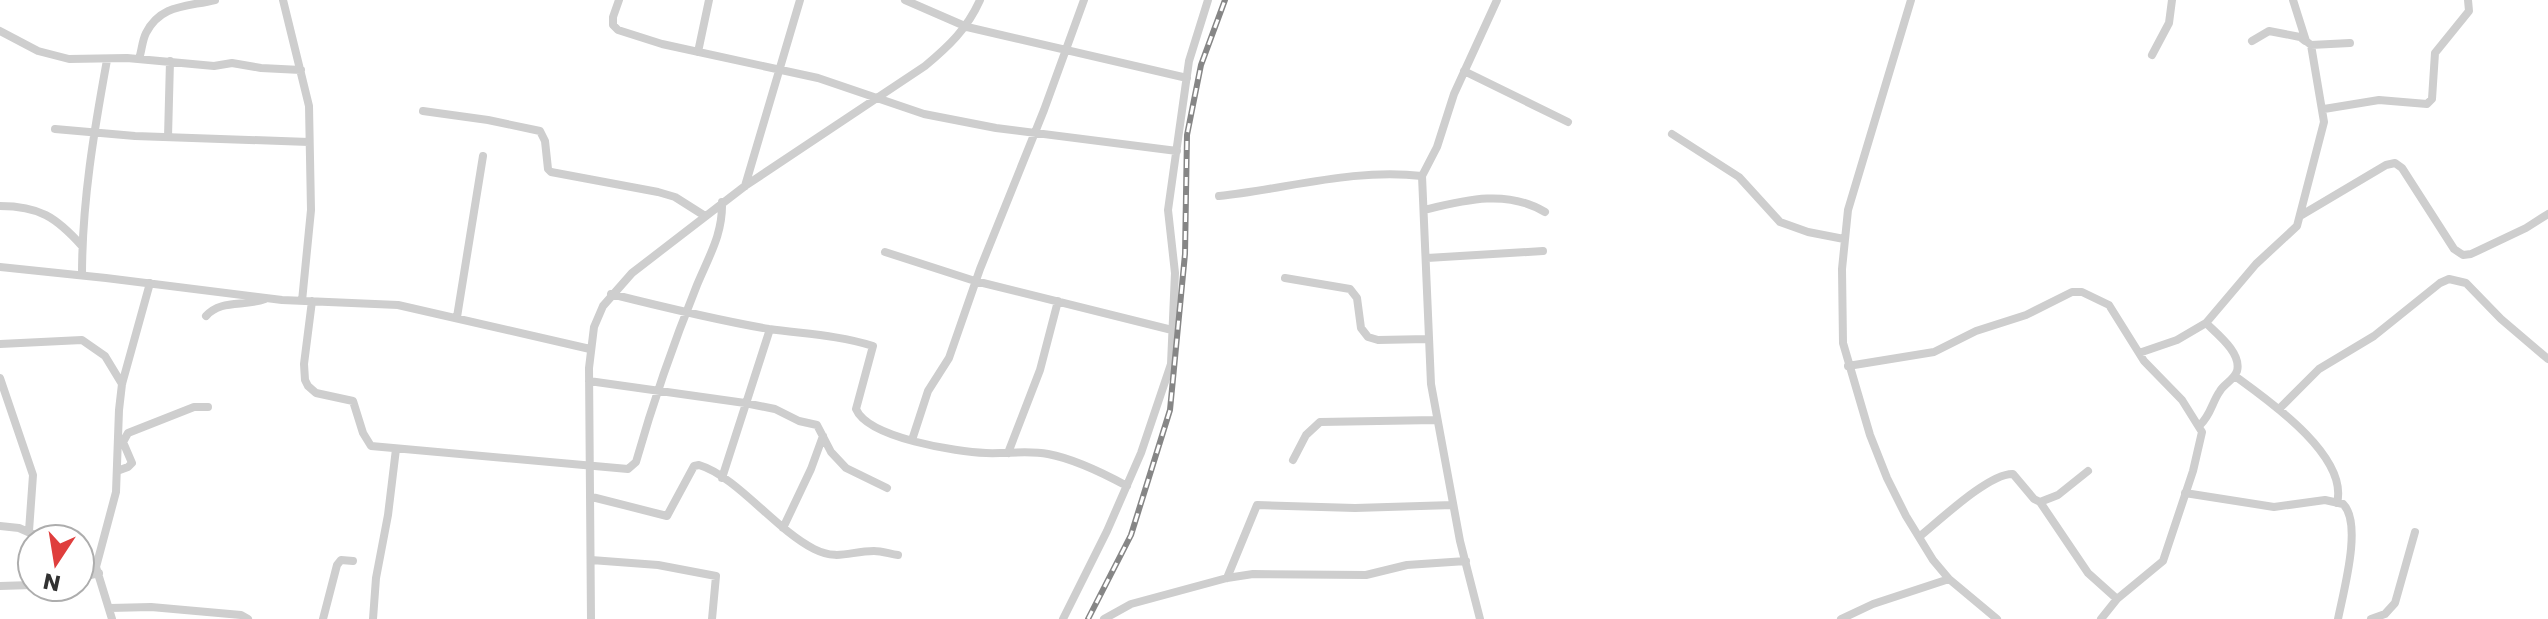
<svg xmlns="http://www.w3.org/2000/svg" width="2548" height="619" font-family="Poppins,sans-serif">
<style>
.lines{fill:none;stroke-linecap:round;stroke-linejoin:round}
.street{stroke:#cecece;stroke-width:8}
.rail-casing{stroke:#868686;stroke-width:6}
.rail{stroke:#fff;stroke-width:3;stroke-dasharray:9;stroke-linecap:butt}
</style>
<rect width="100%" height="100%" fill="#fff"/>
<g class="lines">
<path class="street" d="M283,0l26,106 2,104 -9,91
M619,0l-6,17v8l5,5 44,14 156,34 106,36 72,14 181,23
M905,0l62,27 220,51
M1911,0l-63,210 -6,59 1,74 27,92 17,43 19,38 27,44 16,19 48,40
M0,31l38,20 31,8 58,-1 87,8 18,-3 29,5 40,2
M2252,41l17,-10 31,6 5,4
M2311,45l39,-2
M698,52l11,-52
M2152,55l17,-32 3,-23
M139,59c3,-9 3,-18 7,-26 15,-29 41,-26 69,-33
M1464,71l104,51
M2324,109l55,-9 48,4 5,-5 3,-46 34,-42 -1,-11
M423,111l65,9 52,11 5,10 3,28 3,3 107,20 17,5 30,19
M55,129l80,7 174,6
M1672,134l67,43 41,45 28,10 36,7
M168,137l2,-76
M745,186l55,-186
M1219,196c68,-7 134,-28 203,-20
M0,206c39,0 56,11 82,40
M1424,210c41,-10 83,-21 121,2
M2300,216l86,-51 9,-2 7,5 52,81 9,6 8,-1 55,-26 22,-14
M885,252l90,29 197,49
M1427,258l116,-7
M0,267l106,11 176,22 116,5 192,44
M82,275c0,-73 12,-144 25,-215
M1285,278l65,11 7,9 4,30 7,9 10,3 50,-1
M611,294c52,13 105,26 158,35 35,5 69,6 104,17l-17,63c12,29 101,43 130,44 20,1 42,-3 62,1 27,5 55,19 79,32
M312,301l-8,63 1,16 3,6 8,7 37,8 10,32 8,13 257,23 8,-7c17,-60 38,-120 61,-177 12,-29 26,-51 25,-83
M206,316c15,-17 38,-9 59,-17
M457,317l26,-161
M0,344l82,-4 23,16 17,28
M2139,353l38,-13 29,-17 50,-59 41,-38 27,-104 -13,-77 -5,-4 -13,-41
M1848,366l86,-14 42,-21 50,-16 46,-23h10l27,13 35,56 38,39 20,32 -9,39 -30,90 -46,38 -16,20
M2235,376c33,24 114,80 102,127
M0,378l33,97 -4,56
M589,381l156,22 30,6 24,12 18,4 14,27 15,16 41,20
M2279,409l40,-40 55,-33 66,-53 9,-4 17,4 35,36 47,40
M2200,425c11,-10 12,-23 20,-34 4,-7 14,-11 17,-20 5,-18 -20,-37 -31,-48
M912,440l16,-49 21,-33 31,-89 64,-159 40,-110
M1008,453l32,-83 18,-69
M1293,460l13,-25 14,-13 116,-2
M117,471l11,-4 4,-4 -9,-21 5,-9 66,-26h14
M722,478l48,-149
M2185,493l89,14 51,-7 18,4c20,19 0,89 -5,115
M592,497l75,19 27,-50 5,-1c37,11 77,65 115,84 24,12 36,2 60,2 8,0 16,3 24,4
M2040,502l48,71 29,26
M0,526l19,2 25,11
M783,528l28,-59 12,-33
M1919,537c20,-16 70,-64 94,-63l21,25 6,3 18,-7 30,-24
M80,553l16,14 16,52
M591,560l67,5 58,11 -4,43
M96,567l20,-75 3,-82 3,-26 28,-101
M80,578l19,-5
M1227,578l30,-73 98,3 98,-3
M0,586l32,-1
M110,608l41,-1 90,8 7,4
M323,619l14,-54 4,-5 12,1
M373,619l3,-41 12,-63 8,-66
M591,619l-2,-251 5,-41 9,-21 29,-33 113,-87 180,-120c24,-20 42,-37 55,-66
M1063,619l44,-88 34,-78 30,-89 4,-91 -7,-63 21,-149 19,-61
M1104,619l27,-15 96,-26 26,-4 113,1 41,-10 59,-4
M1480,619l-20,-78 -29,-157 -9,-208 15,-29 17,-53 43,-94
M1841,619l32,-15 76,-25
M2371,619l14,-5 10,-11 20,-71"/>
<g class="rail-casing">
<path id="rail" d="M1088,619l43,-84 39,-125 15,-156 2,-119 14,-70 24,-65"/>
</g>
<use href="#rail" class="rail"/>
</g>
<g transform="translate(56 563) rotate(192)"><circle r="38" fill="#ffffff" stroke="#adadad" stroke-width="2"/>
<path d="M0-6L14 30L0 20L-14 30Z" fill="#df3e3d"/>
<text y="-12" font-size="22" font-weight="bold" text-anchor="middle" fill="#313131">N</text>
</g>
</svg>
